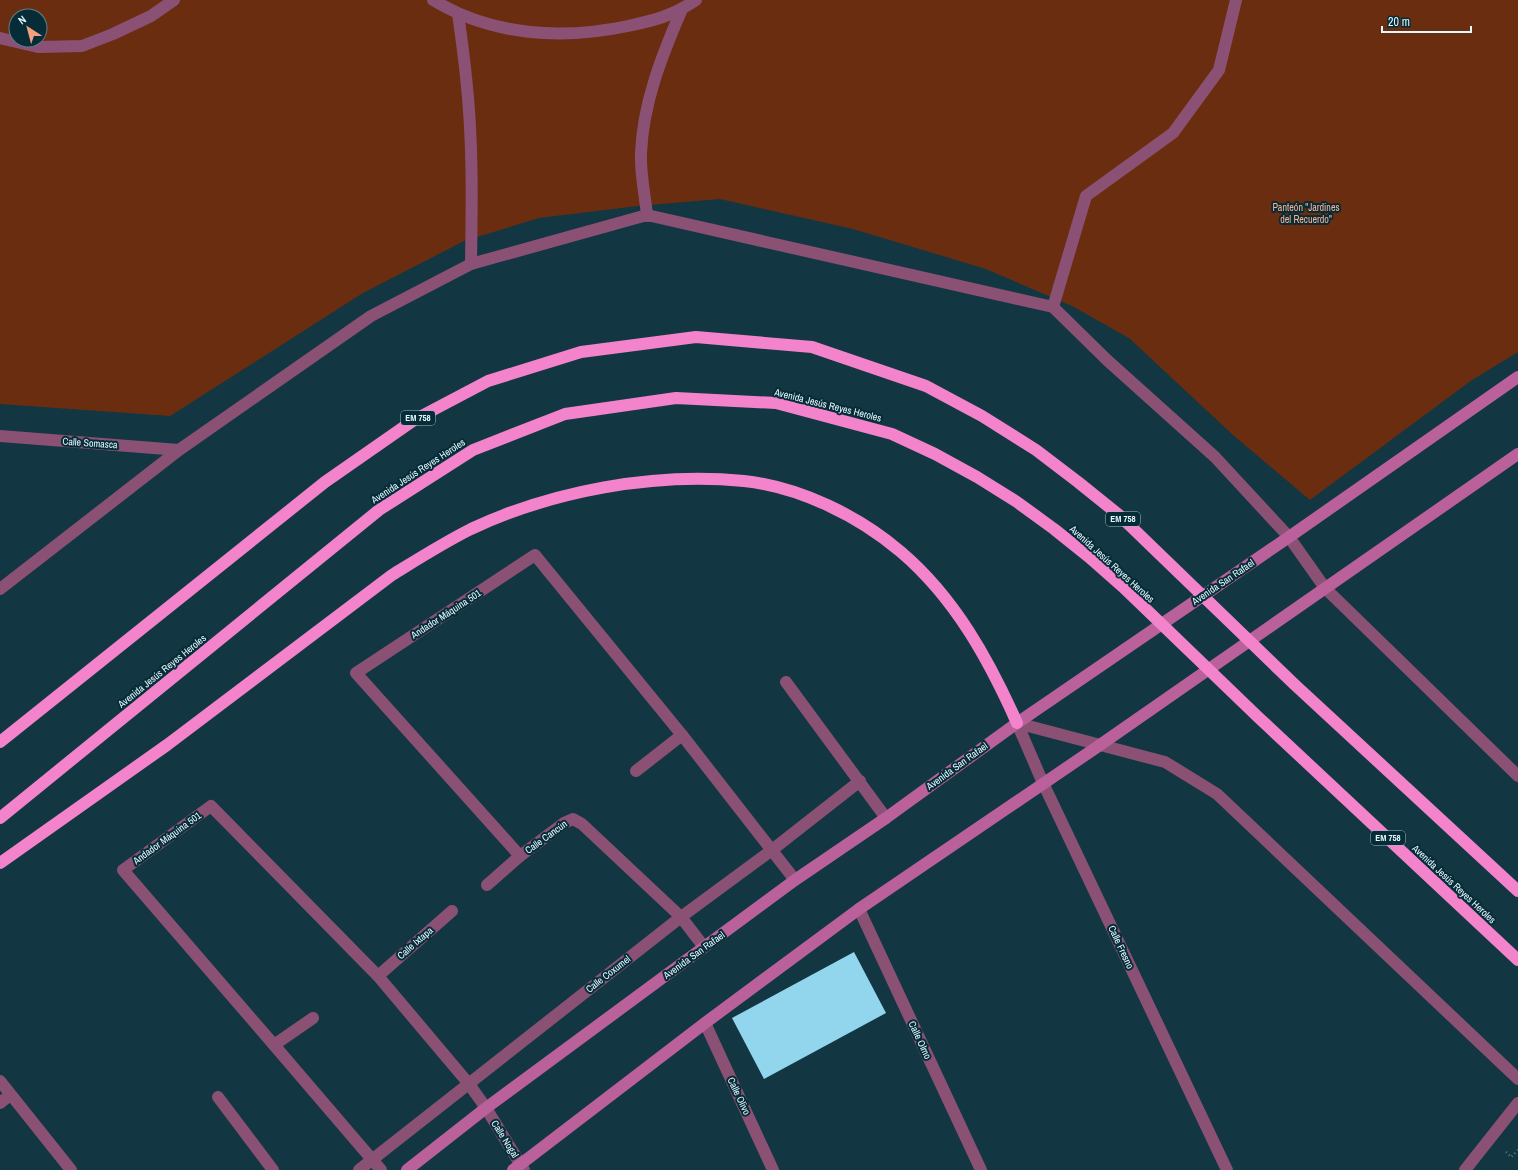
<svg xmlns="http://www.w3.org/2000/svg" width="1518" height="1170" font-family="'Archivo Narrow',sans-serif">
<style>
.green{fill:#6b2d10;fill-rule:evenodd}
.building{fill:#92d6ee}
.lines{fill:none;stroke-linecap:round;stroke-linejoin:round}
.path{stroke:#5a7983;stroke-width:2.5;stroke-dasharray:1 3;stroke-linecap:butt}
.lane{stroke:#8a5175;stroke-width:12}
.street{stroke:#8a5175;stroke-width:12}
.secondary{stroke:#ba609a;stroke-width:12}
.highway{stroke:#f383cb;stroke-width:12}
.labels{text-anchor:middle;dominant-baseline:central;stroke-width:4;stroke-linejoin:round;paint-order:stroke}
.shield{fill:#062c37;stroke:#a1bbc3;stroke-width:1}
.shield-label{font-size:9px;font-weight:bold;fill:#e4f8ff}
.park-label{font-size:10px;fill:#ffb192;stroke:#062c37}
.street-label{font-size:10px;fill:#e4f8ff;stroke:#062c37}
</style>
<rect width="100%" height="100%" fill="#123642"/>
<path class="green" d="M0,0h1518v352l-46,28 -162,120 -77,-65 -104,-97 -57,-32 -86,-37 -133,-40 -133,-30 -82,7 -99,12 -75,23 -101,52 -193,123 -170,-12zM16,16h24v24h-24z"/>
<path class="building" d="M854,952l32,61 -122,66 -32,-61z"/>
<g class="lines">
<path class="path" d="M1506,1152l5,5 7,-7"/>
<path class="lane" d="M433,0c59,36 129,40 195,26 28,-6 44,-10 68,-26
M458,14c3,21 6,42 8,63 7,62 6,125 5,187
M0,38l38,9 44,-1 31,-12 38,-18 23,-16
M647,215c-2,-20 -7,-42 -6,-62 2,-50 21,-98 41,-144
M1053,307l33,-111 87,-63 46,-63 17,-70
M786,682l100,136
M682,735l113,145
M520,856l44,-33 9,-4 9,5 99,93 23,30
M452,911l-74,65 91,108 17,24
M274,1045l107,125
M218,1097l55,73"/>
<path class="street" d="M0,436l179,14
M0,589l179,-139 192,-134 100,-52 176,-49 406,92 54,53 108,97 74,80 36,51 193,188
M1017,723l148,39 52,32 301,285
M1017,723l26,60 184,387
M487,885l33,-29 -164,-183 179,-118 147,180 -46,36
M859,909l122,261
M313,1018l-39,27 -151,-175 88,-64 167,170
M705,1023l68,147
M0,1081l71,89
M0,1103l10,-8
M486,1108l38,62
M359,1170l322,-253 91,-67 88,-69
M1465,1170l53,-67"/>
<path class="secondary" d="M407,1170l79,-62 309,-228 91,-62 131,-95 272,-186 229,-160
M513,1170l192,-147 154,-114 241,-164 418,-291"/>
<path class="highway" d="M0,742l325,-260 89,-62 74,-39 93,-29 115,-15 116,10 114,39 56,30 54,34 42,32 41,33 175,169 224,207
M0,818l379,-308 94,-60 92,-36 111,-16 100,5 116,31 43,20 42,23 40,25 37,27 35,28 34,30 135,130 260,243
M0,863l167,-118 225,-170c26,-16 51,-32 79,-46 81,-38 183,-57 273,-48 56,6 115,35 157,71 54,46 88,108 116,171"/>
</g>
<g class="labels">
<g class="shield">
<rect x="401" y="411" width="34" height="14" rx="3"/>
<rect x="1106" y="512" width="34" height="14" rx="3"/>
<rect x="1371" y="831" width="34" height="14" rx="3"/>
</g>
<g class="shield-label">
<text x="418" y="418">EM 758</text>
<text x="1123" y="519">EM 758</text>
<text x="1388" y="838">EM 758</text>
</g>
<g class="park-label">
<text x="1306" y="207">Panteón "Jardines<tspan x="1306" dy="12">del Recuerdo"</tspan></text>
</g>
<g class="street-label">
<text transform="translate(828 405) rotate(14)">Avenida Jesús Reyes Heroles</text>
<text transform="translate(90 443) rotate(4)">Calle Somasca</text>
<text transform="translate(418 471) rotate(-33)">Avenida Jesús Reyes Heroles</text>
<text transform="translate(1112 564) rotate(42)">Avenida Jesús Reyes Heroles</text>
<text transform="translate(1223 582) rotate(-34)">Avenida San Rafael</text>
<text transform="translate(446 614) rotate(-33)">Andador Máquina 501</text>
<text transform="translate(162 671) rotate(-39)">Avenida Jesús Reyes Heroles</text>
<text transform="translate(957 766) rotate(-36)">Avenida San Rafael</text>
<text transform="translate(546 837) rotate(-36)">Calle Cancún</text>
<text transform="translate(167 838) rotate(-36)">Andador Máquina 501</text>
<text transform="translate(1454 884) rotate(43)">Avenida Jesús Reyes Heroles</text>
<text transform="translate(415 943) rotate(-41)">Calle Ixtapa</text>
<text transform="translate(1121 947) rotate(65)">Calle Fresno</text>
<text transform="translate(694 955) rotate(-36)">Avenida San Rafael</text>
<text transform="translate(608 974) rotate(-38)">Calle Coxumel</text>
<text transform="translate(920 1040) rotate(65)">Calle Olmo</text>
<text transform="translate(739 1096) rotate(65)">Calle Olivo</text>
<text transform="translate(505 1139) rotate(58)">Calle Nogal</text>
</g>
</g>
<g transform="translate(28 28) rotate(324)"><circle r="19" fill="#062c37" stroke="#5f7e87"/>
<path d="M0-3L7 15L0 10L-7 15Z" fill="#f2a07f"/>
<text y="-6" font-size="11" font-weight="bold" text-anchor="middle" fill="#e4f8ff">N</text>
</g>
<path d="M1382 26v6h89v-6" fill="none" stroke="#e4f8ff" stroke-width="2"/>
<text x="1388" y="26" font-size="12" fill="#e4f8ff" stroke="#062c37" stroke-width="3" paint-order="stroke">20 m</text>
</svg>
